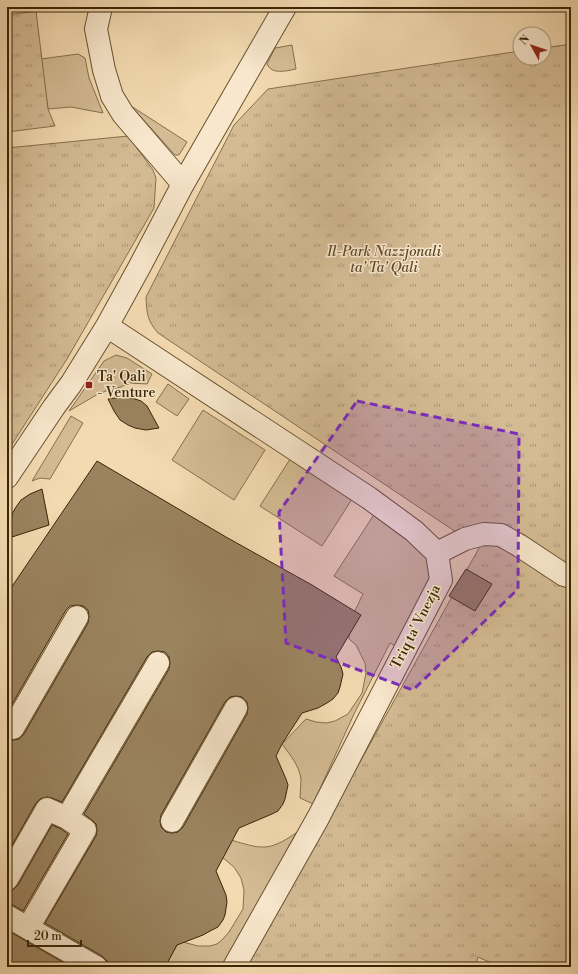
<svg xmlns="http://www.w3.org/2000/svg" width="578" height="974" font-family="'Libre Bodoni',serif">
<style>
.grass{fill:#d4bb94;stroke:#86704d}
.park{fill:url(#park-tufts);stroke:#86704d}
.building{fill:#9a835f;stroke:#392506;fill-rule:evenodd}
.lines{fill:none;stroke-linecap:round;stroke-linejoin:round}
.minor-casing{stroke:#685231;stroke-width:24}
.minor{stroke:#f8e7cc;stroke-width:22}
.marked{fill:#7b2cbf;fill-opacity:0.2;stroke:#7b2cbf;stroke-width:3;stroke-dasharray:8 5;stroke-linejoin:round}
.poi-dot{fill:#8f2418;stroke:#f8e7cc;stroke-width:1.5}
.labels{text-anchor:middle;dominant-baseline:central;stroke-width:3;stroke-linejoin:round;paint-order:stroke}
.park-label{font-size:14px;font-style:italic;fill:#604a2a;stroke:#f8e7cc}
.poi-label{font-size:14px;fill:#392506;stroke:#f8e7cc;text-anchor:start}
.street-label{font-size:14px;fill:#392506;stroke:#f8e7cc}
</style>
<defs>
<pattern id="park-tufts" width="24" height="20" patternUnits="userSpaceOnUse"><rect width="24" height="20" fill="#d4bb94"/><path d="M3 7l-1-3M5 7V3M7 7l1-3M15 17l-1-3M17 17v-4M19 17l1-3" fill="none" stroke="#ad9877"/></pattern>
</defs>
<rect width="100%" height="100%" fill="#f4dab1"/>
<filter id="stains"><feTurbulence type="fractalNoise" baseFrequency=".005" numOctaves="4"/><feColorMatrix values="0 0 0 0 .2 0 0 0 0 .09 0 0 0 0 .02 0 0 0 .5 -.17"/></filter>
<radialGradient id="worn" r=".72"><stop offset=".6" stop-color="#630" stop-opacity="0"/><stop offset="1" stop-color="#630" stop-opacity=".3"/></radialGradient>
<path class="grass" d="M292,45l4,24c-10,2 -24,6 -29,-5l8,-16z
M78,54l7,4 4,20 14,35 -32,-6 -23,2 -7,-50z
M131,106l56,36 -8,13h-4z
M116,355l11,3 25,16 -5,10 -18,-1 -8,4 -12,3 -11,4 -29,17 35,-50z
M168,384l21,15 -12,17 -21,-14z
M203,410l62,40 -31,50 -62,-40z
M71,416l12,7 -33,56 -10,-1 -8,3z
M292,456l62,40 -32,50 -62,-40z
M375,513l51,42 6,19 -35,73 -7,-4 -36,71 -41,90 -13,-6c0,-6 1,-13 1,-19 -2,-14 -11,-24 -19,-35l24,-25 10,3 10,1 9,-2 13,-7 14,-21 4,-20 -1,-10 -9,-18 -7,-6 1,-18 13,-27 -29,-18z
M296,833l-72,134h-59l14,-26 19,5h12l7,-2 6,-5 6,-7 14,-23 1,-19 -3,-12 -7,-11 -12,-10 9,-17c31,9 37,12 65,-7z"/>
<path class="park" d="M36,11l12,98 7,17 -48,6v-117z
M571,44v923h-71l-22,-10 -3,10h-229l233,-419 -20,-14 -301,-201c-11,-13 -11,-19 -12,-36l88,-172 34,-36 252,-38v7h24v-10z
M128,136l25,34 3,8 -2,30 -87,151 -60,93v-304z"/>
<path class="building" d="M122,397l13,2 6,2 6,5 12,22 -13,2 -11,-2 -7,-3 -8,-5 -6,-9 -6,-12z
M97,461l129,76 86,48 49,30 -25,42 5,10 2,7 -3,13 -2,6 -5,6 -6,4 -9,5 -16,5 -20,31 -6,12 10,23 2,6 -3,14 -2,5 -5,7 -6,3 -33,14 -23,43 10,24 1,7 -2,13 -2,5 -5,7 -6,3 -9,5 -26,10 -12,22h-57l-1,-6 -5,-5 -57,-33 51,-87 1,-6 -1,-6 -4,-4 -8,-6 85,-145 1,-6 -1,-6 -4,-5 -7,-1 -6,1 -5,5 -85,145 -10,-4 -5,-1 -7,2 -4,4 -29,51v-115l6,1 6,-1 5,-5 64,-111 1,-6 -1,-7 -5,-4 -6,-1 -7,1 -4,4 -59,103v-118l6,-10zM236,696l6,1 5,5 1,6 -1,6 -64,113 -5,5 -6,1 -6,-1 -5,-5 -1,-6 1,-6 64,-113 5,-5z
M42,489l7,36 -37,12 -1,-11 1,-12 4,-7 5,-7 9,-6z
M466,569l26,15 -17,27 -26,-15z
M52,825l9,4 7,5 -45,77 -10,-6 -6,-1v-13l6,-1 5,-5z
M7,930l64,37h-54l-10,-6z"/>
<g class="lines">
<g class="minor-casing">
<path id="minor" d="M101,7l-5,22 8,41 8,26 11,18 60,70
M107,326l262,172 45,33 23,22 4,27 -123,238 -84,149
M7,477l47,-70 17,-23 36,-58 33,-60 43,-82 102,-177
M437,553l28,-14 19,-5 17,1 19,11 44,29 7,2
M13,728l64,-111
M67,818l91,-155
M172,821l64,-113
M7,879l40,-70 20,9 18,12 -57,98
M7,916l89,51"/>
</g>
<use href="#minor" class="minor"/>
</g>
<path class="marked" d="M357,401l162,33 -1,155 -105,101 -127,-47 -7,-131z"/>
<rect class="poi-dot" x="85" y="381" width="8" height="8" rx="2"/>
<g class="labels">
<g class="park-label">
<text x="384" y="252">Il-Park Nazzjonali<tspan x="384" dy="16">ta' Ta' Qali</tspan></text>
</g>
<g class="poi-label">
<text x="97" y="377">Ta' Qali<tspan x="97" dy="16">- Venture</tspan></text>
</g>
<g class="street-label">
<text transform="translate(416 627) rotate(-63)">Triq ta' Vnezja</text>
</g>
</g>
<rect width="578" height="974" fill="none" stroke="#f4dab1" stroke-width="24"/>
<rect x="8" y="8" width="562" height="958" fill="none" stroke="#392506" stroke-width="2"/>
<rect x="12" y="12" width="554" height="950" fill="none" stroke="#392506"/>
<g transform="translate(532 46) rotate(310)"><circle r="19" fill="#f8e7cc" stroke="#ac997d"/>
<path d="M0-3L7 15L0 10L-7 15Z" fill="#8f2418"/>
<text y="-6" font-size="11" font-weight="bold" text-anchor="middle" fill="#392506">N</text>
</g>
<path d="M28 940v6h53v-6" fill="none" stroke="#392506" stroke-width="2"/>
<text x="34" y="940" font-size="12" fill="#392506" stroke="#f8e7cc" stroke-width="3" paint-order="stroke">20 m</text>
<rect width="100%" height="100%" filter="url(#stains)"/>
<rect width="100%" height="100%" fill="url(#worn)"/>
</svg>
